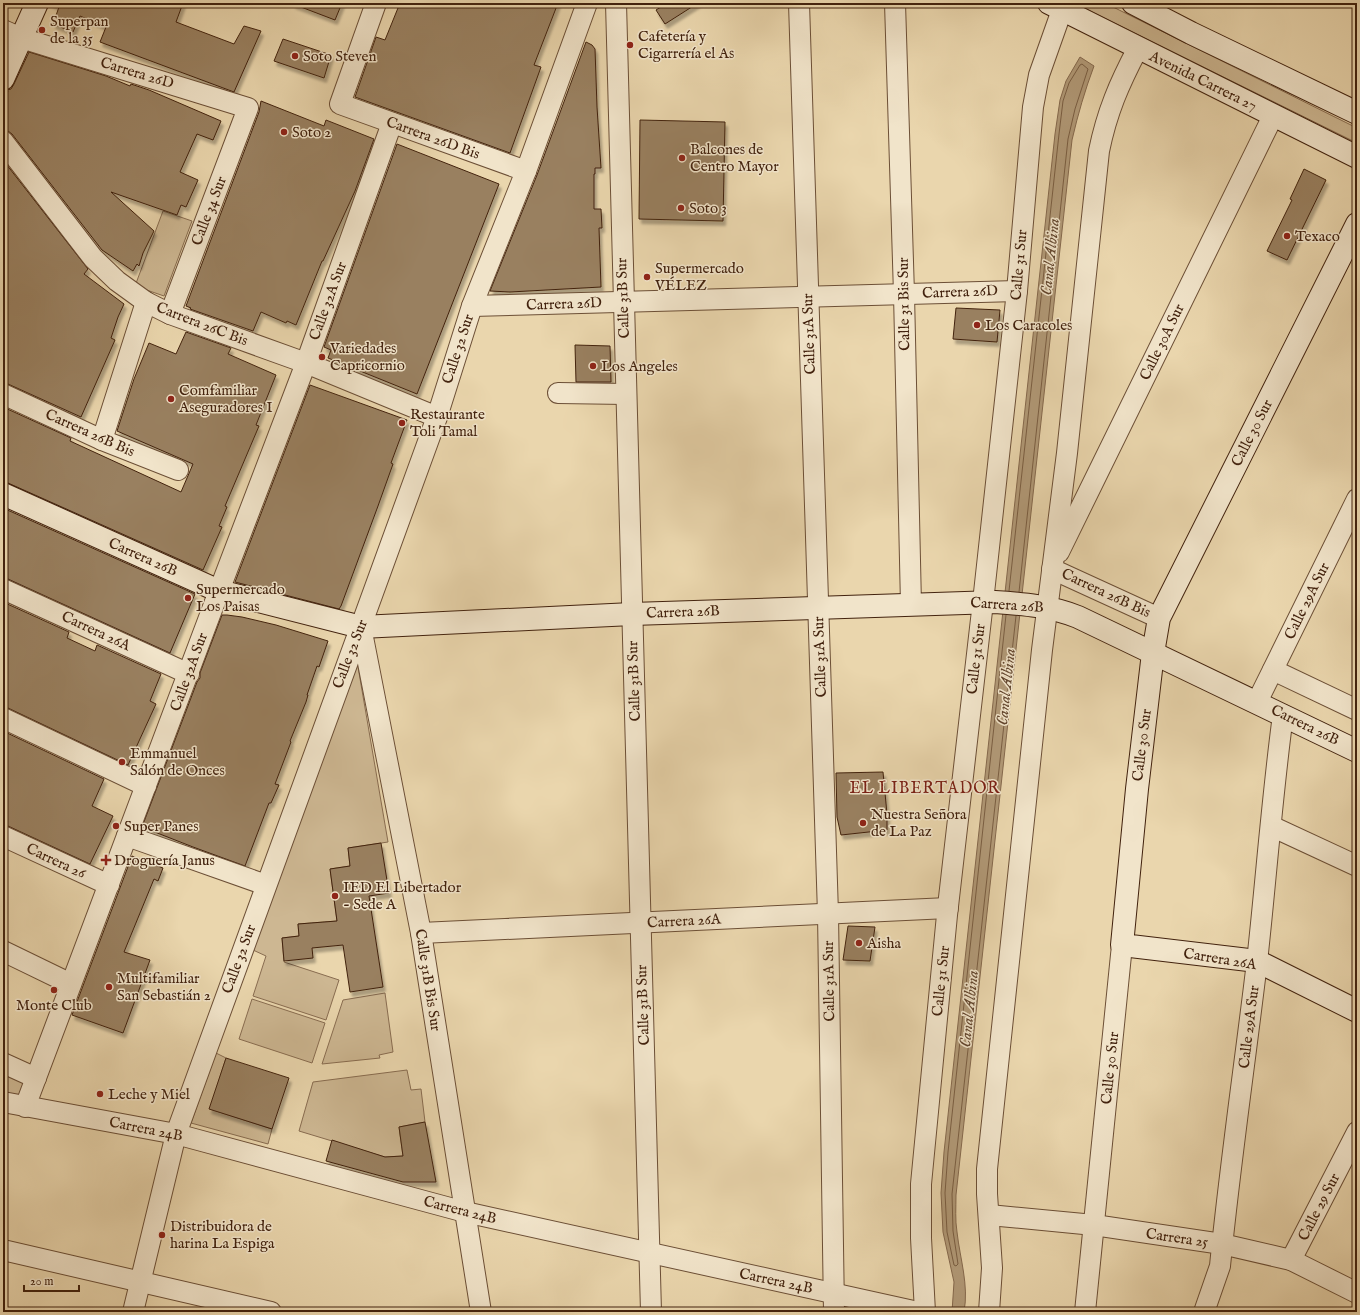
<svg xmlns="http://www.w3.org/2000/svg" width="1360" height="1315" font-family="'IM FELL English',serif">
	<defs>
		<filter id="shadow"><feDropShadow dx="2.5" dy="4.5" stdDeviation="1" flood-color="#0004"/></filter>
	</defs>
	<rect width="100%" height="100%" fill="#ead6ad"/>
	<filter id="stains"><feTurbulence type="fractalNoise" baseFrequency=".005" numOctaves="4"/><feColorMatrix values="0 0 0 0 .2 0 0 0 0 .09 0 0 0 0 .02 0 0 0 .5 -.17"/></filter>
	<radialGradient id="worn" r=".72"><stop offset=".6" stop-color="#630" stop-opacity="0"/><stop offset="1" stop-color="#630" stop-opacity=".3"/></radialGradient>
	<g fill="#cdb792" stroke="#886c50">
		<polygon points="1076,3 1105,3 1357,128 1357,143 1096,14"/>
		<polygon points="163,211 192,221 164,296 135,286"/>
		<polygon points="357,661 388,842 348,848 350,866 330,869 337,921 298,924 299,936 282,938 284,962 339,980 326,1020 253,996 266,956 253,950"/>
		<polygon points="385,993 393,1052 379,1055 380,1058 322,1064 343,1000"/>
		<polygon points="252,999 325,1023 312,1063 239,1039"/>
		<polygon points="216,1053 226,1058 210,1109 272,1129 268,1144 191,1123"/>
		<polygon points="3,1063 36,1078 25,1107 3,1102"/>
		<polygon points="407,1070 411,1090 421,1089 425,1122 399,1127 403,1156 385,1157 299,1131 313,1082"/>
	</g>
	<path fill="#b19977" stroke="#85694d" d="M1080,57L1094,66C1085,90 1078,114 1072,140L956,1195C956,1207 955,1220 957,1232C960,1259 969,1285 964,1312H952L954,1282L943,1232L941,1193L944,1152L1055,134L1060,100L1066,81Z"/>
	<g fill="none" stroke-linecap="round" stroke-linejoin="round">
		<g stroke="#7a5e42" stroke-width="1">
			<polyline points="1009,591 1059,134 1063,101 1069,83 1080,65 1082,64 1088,69 1075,109 1068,139 1019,592"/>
			<polyline points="1006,615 948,1152 945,1193 947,1232 954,1265 956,1266 958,1264 953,1231 952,1194 1016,616"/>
		</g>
	</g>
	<g fill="#998061" stroke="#42220e" filter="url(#shadow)">
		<polygon points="50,3 183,3 176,22 234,44 244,26 261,31 234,92 100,42 106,27 80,16 73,32 53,24 59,7"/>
		<polygon points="293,3 342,3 335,20 293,4"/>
		<polygon points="400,3 558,3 534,65 541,67 510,153 355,97 376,37 385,40"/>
		<polygon points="667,3 698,3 665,24 656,10"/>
		<polygon points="283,39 331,55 324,78 274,61"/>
		<polygon points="586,42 592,45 595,49 597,107 601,168 595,168 595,174 594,174 594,209 601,209 602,228 599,228 601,287 510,292 490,291 537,175"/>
		<polygon points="29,52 106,76 130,86 131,84 149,90 221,121 213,140 197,134 180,172 198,180 186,207 181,205 177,215 111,192 154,231 143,253 139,266 137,264 133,271 102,250 12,134 8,131 3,130 3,99 8,91 7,90 11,89 14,84"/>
		<polygon points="261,101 324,126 326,120 374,139 355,191 323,261 322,261 296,325 287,321 286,323 261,312 253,331 190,309 191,308 186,306 259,112"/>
		<polygon points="640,120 725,122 723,221 639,219"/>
		<polygon points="397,144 499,184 417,394 328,358 331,350 324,347"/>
		<polygon points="3,160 88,269 84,274 124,304 118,317 111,338 115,340 81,417 8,384 3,383"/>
		<polygon points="1304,169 1326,180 1287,260 1267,251 1292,200 1290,199"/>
		<polygon points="956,308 1000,310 997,342 953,339"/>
		<polygon points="186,332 231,348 228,354 276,375 256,425 259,426 225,506 227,507 219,526 222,527 203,570 8,483 3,482 3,407 71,438 70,441 181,492 193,464 117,431 134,379 149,343 176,354"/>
		<polygon points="575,345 610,346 611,382 576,382"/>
		<polygon points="310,385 407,420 391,463 393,464 378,506 341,606 339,609 235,582"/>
		<polygon points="3,508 195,594 170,653 8,579 3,578"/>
		<polygon points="3,602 69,632 67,638 95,651 97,645 161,674 150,701 156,704 128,765 8,708 3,707"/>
		<polygon points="222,615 227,615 242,617 276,625 328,641 319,667 317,666 307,695 308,695 306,702 290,741 291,742 275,784 279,785 271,803 269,803 245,866 193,847 142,827 197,682 200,678 200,673"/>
		<polygon points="3,731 104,779 92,806 113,816 90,864 8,826 3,825"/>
		<polygon points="883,772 887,814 887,830 841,835 837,817 836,773"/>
		<polygon points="381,843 389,893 369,896 383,987 350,992 343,945 312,948 313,958 284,961 282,938 299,936 298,924 337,921 330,869 350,866 348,848"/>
		<polygon points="132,856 163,868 158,881 154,879 124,952 150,960 123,1033 72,1015"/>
		<polygon points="848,926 875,927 870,961 843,960"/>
		<polygon points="226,1058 289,1078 272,1129 209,1109"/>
		<polygon points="425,1122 436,1182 403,1182 326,1161 332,1140 385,1157 403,1156 399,1127"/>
	</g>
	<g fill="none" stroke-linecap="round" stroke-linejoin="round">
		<defs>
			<g id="street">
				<polyline points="376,3 340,104 526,171"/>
				<polyline points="616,3 651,1312"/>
				<polyline points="799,3 828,914 834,1312"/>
				<polyline points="895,3 904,294 911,605"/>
				<polyline points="3,30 21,38 248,108 170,314"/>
				<polyline points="3,141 93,258 117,281 146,302 170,314 306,363 437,417"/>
				<polyline points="472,306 1017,291"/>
				<polyline points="558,393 626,394"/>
				<polyline points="3,394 102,440 178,470"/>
				<polyline points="102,440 146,302"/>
				<polyline points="1059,552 1273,116"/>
				<polyline points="1052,569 1159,618"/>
				<polyline points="3,589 189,674"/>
				<polyline points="361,627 421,933 481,1312"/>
				<polyline points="1273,670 1357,710"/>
				<polyline points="1257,702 1357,499"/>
				<polyline points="3,718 146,786"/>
				<polyline points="1271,826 1357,866"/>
				<polyline points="3,836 109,885"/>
				<polyline points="127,836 266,885"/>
				<polyline points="421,933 948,908"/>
				<polyline points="3,951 71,984"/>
				<polyline points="3,1063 36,1078"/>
				<polyline points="3,1102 176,1134 465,1212 918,1312"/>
				<polyline points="25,1107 219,591 306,363 392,123"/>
				<polyline points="989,1215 1094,1225 1222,1244 1291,1260 1357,1293"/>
				<polyline points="3,1250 271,1312"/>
				<polyline points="1291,1260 1357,1132"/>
				<polyline points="133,1312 176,1134 437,417 472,306 526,171 587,3"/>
				<polyline points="925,1312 921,1238 921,1184 947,915 983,602 1017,291 1033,107 1039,75 1062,10"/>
				<path d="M989,1312L992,1268L987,1194V1169L1042,650L1067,453L1099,151C1107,112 1119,84 1138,48"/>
				<polyline points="1085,1312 1122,945"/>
				<path d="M1204,1312L1220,1266C1230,1164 1245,1063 1257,962C1266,880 1272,797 1283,715"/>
			</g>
			<g id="secondary">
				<polyline points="1049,3 1357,157"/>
				<polyline points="1133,3 1191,33 1357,113"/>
				<polyline points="3,79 37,3"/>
				<polyline points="1357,224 1159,618 1153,653 1137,789 1122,945 1257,961 1357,1011"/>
				<path d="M3,494L219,591L361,627L632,614L995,602C1024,604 1051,606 1078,617L1357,751"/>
			</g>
		</defs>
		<use href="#street" stroke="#6c4f36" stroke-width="22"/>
		<use href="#secondary" stroke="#42220e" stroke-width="24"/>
		<use href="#street" stroke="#f1e4ca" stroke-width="20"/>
		<use href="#secondary" stroke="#f1e4ca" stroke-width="22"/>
	</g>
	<g fill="#8f2418" stroke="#f1e4ca" stroke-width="1.5">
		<circle cx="42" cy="30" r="4"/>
		<circle cx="630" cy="45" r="4"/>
		<circle cx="295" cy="56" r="4"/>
		<circle cx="284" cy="132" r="4"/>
		<circle cx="682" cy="158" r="4"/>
		<circle cx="681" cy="208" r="4"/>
		<circle cx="1287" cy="236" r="4"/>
		<circle cx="647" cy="277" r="4"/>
		<circle cx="977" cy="325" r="4"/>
		<circle cx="322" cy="357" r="4"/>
		<circle cx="593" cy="366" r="4"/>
		<circle cx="171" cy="399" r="4"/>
		<circle cx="402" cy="423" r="4"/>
		<circle cx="188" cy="598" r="4"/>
		<circle cx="122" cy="762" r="4"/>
		<circle cx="863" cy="823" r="4"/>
		<circle cx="116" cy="826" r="4"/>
		<path d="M104 854h4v4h4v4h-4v4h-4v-4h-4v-4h4z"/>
		<circle cx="335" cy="896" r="4"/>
		<circle cx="859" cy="943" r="4"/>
		<circle cx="109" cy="987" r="4"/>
		<circle cx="54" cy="990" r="4"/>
		<circle cx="100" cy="1094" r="4"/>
		<circle cx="162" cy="1235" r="4"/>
	</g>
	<g text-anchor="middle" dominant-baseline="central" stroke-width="3" stroke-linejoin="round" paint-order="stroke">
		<g font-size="15" fill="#42220e" stroke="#f1e4ca" text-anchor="start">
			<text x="50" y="21">Superpan<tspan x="50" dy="17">de la 35</tspan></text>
			<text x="638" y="36">Cafetería y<tspan x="638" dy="17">Cigarrería el As</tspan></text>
			<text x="303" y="56">Soto Steven</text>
			<text x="292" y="132">Soto 2</text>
			<text x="690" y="149">Balcones de<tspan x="690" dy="17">Centro Mayor</tspan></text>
			<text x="689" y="208">Soto 3</text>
			<text x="1295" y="236">Texaco</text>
			<text x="655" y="268">Supermercado<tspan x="655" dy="17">VÉLEZ</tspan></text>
			<text x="985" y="325">Los Caracoles</text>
			<text x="330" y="348">Variedades<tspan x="330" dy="17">Capricornio</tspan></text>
			<text x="601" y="366">Los Angeles</text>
			<text x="179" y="390">Comfamiliar<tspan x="179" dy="17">Aseguradores I</tspan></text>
			<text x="410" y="414">Restaurante<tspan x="410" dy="17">Toli Tamal</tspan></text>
			<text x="196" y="589">Supermercado<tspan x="196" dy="17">Los Paisas</tspan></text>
			<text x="130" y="753">Emmanuel<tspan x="130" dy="17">Salón de Onces</tspan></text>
			<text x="871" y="814">Nuestra Señora<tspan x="871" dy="17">de La Paz</tspan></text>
			<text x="124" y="826">Super Panes</text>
			<text x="114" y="860">Droguería Janus</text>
			<text x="343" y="887">IED El Libertador<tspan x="343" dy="17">- Sede A</tspan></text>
			<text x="867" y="943">Aisha</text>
			<text x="117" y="978">Multifamiliar<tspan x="117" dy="17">San Sebastián 2</tspan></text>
			<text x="54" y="1005" text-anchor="middle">Monte Club</text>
			<text x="108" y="1094">Leche y Miel</text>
			<text x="170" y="1226">Distribuidora de<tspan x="170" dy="17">harina La Espiga</tspan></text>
		</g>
		<g font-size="15" fill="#42220e" stroke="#f1e4ca">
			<text transform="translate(137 73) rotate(17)">Carrera 26D</text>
			<text transform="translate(1203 81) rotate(26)">Avenida Carrera 27</text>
			<text transform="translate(433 138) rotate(20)">Carrera 26D Bis</text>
			<text transform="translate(209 211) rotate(-69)">Calle 34 Sur</text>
			<text transform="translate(1019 265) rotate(-85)">Calle 31 Sur</text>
			<text transform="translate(960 292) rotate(-2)">Carrera 26D</text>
			<text transform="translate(623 298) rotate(-92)">Calle 31B Sur</text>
			<text transform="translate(328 301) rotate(-70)">Calle 32A Sur</text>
			<text transform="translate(564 304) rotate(-2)">Carrera 26D</text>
			<text transform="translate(904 304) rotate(-91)">Calle 31 Bis Sur</text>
			<text transform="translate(202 324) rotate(21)">Carrera 26C Bis</text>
			<text transform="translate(809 334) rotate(-92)">Calle 31A Sur</text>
			<text transform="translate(1162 342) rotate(-64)">Calle 30A Sur</text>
			<text transform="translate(458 349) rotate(-72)">Calle 32 Sur</text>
			<text transform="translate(90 433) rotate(24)">Carrera 26B Bis</text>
			<text transform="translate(1252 433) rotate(-63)">Calle 30 Sur</text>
			<text transform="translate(143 557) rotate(24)">Carrera 26B</text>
			<text transform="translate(1106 593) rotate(25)">Carrera 26B Bis</text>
			<text transform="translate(1307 601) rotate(-64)">Calle 29A Sur</text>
			<text transform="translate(1007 605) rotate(4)">Carrera 26B</text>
			<text transform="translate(683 612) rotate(-2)">Carrera 26B</text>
			<text transform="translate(96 631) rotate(25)">Carrera 26A</text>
			<text transform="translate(350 654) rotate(-69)">Calle 32 Sur</text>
			<text transform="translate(820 657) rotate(-92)">Calle 31A Sur</text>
			<text transform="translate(976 659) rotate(-83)">Calle 31 Sur</text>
			<text transform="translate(189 672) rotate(-70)">Calle 32A Sur</text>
			<text transform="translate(634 681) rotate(-92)">Calle 31B Sur</text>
			<text transform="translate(1305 725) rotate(26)">Carrera 26B</text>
			<text transform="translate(1142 745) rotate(-83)">Calle 30 Sur</text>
			<text transform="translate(56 861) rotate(25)">Carrera 26</text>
			<text transform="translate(684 921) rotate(-3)">Carrera 26A</text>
			<text transform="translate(239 959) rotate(-70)">Calle 32 Sur</text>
			<text transform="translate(1220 959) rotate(9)">Carrera 26A</text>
			<text transform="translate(428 980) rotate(81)">Calle 31B Bis Sur</text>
			<text transform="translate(829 981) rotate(-91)">Calle 31A Sur</text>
			<text transform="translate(941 981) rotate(-84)">Calle 31 Sur</text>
			<text transform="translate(643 1005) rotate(-92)">Calle 31B Sur</text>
			<text transform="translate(1249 1027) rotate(-83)">Calle 29A Sur</text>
			<text transform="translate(1110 1068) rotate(-84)">Calle 30 Sur</text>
			<text transform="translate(146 1129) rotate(11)">Carrera 24B</text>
			<text transform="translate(1319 1207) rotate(-63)">Calle 29 Sur</text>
			<text transform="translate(460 1210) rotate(14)">Carrera 24B</text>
			<text transform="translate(1177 1238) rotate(8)">Carrera 25</text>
			<text transform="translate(776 1281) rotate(12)">Carrera 24B</text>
		</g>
		<g font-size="16" font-style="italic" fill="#63462e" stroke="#f1e4ca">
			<text transform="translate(1051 257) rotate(-84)">Canal Albina</text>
			<text transform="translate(1007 687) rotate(-84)">Canal Albina</text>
			<text transform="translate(970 1009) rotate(-84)">Canal Albina</text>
		</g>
		<g font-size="16" letter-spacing="1" fill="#7a1f14" stroke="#f1e4ca">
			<text x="925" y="789">EL LIBERTADOR</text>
		</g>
	</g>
	<rect width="1360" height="1315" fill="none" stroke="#ead6ad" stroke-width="16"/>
	<rect x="4" y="4" width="1352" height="1307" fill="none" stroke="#42220e" stroke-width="2"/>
	<rect x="8" y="8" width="1344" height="1299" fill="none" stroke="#42220e"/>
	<path d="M24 1285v6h55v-6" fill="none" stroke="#42220e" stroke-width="2"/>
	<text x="30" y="1285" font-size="12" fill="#42220e" stroke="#f1e4ca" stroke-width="3" paint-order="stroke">20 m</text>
	<rect width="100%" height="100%" filter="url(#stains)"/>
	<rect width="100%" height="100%" fill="url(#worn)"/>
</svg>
